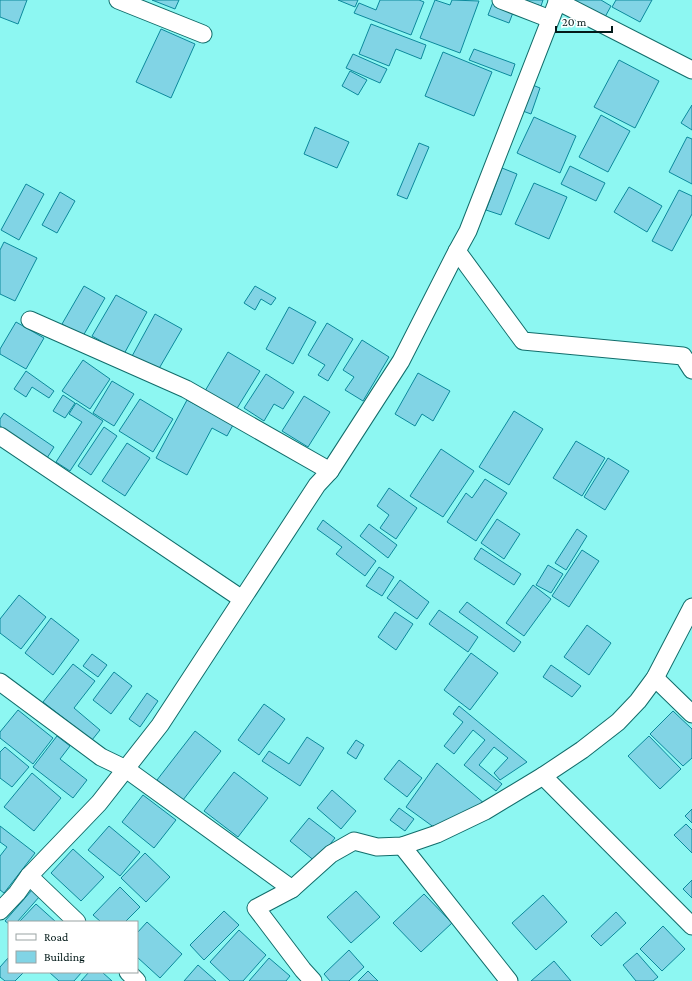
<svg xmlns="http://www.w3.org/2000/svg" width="692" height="981" font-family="'Crimson Pro',serif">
	<rect width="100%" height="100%" fill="#8df7f2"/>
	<g fill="#81d4e5" stroke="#0c899c">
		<polygon points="0,0 27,0 18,24 0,17"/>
		<polygon points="152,0 179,0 175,9"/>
		<polygon points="338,0 358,0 355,7"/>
		<polygon points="380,0 419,0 424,2 411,35 354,13 359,3 376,10"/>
		<polygon points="435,0 450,5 452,0 479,1 460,53 420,38"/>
		<polygon points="512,0 543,0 541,6 538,5 536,10"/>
		<polygon points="574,0 601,0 611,6 605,17"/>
		<polygon points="616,0 652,0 640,22 612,7"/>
		<polygon points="493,2 514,10 509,23 488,15"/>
		<polygon points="371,24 426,45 421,59 396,49 389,66 359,54"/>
		<polygon points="161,29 195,44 171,98 136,82"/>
		<polygon points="474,49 515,64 511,76 469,60"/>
		<polygon points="443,52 492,72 474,116 425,96"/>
		<polygon points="353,54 387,69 380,83 346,68"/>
		<polygon points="619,60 659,81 635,128 594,107"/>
		<polygon points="350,71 367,80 358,95 342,86"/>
		<polygon points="530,84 540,88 531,114 520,110"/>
		<polygon points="692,105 692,130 681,123"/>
		<polygon points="601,115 630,131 608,172 579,157"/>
		<polygon points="534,117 576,136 560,173 517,153"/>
		<polygon points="315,127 349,142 337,168 304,154"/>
		<polygon points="687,137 692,139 692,184 669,172"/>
		<polygon points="419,143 429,147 407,199 397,195"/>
		<polygon points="570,166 605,183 596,201 561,184"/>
		<polygon points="502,168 517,174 501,215 486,210"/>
		<polygon points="534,183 567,197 549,239 515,224"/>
		<polygon points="26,184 44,194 19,240 1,230"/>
		<polygon points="629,187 662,206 647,232 614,212"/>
		<polygon points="679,190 692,196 692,214 672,251 652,241"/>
		<polygon points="60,192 75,201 57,233 42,225"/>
		<polygon points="4,242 37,258 15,301 0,294 0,250"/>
		<polygon points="84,286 105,298 83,336 62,324"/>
		<polygon points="255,286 276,298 271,305 261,299 255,310 244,303"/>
		<polygon points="116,295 147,312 124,354 92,336"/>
		<polygon points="289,307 316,322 293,364 266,349"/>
		<polygon points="155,314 182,329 157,372 131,358"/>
		<polygon points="16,322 44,338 26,369 0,354 0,349"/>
		<polygon points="327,323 353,339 328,381 318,375 325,365 308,355"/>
		<polygon points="362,340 389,357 363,401 345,390 354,377 343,370"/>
		<polygon points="228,352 260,371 236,410 205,391"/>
		<polygon points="83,360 110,379 90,409 62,391"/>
		<polygon points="26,371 54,391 49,398 32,387 26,397 14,389"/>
		<polygon points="418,373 450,391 433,421 422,414 415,426 395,414"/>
		<polygon points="266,374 294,392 283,409 274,404 264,421 244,408"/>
		<polygon points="112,381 134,394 114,426 93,413"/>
		<polygon points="63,395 75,403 65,418 53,411"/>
		<polygon points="304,396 330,412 308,447 282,431"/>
		<polygon points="140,399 173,419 153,452 119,431"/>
		<polygon points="187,400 233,425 227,436 212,428 187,475 156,458"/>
		<polygon points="76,403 103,421 70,471 56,462 82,422 69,414"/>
		<polygon points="514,411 543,429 509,485 479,467"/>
		<polygon points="4,413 54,447 47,458 0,426 0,419"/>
		<polygon points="104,427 117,436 91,475 78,466"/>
		<polygon points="576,441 605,458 582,496 553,478"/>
		<polygon points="127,443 150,458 125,496 102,481"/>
		<polygon points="441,449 474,471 443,517 410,496"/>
		<polygon points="608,458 629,471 605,510 584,497"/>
		<polygon points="485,479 507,493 476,541 447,522 466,493 472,498"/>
		<polygon points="389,488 417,508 396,539 380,528 389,515 377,506"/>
		<polygon points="497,519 520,534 504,559 481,543"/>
		<polygon points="323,520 376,561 365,576 336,554 342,547 317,529"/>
		<polygon points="369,524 397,545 388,558 360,536"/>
		<polygon points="577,529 587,536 566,570 555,563"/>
		<polygon points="481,548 521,574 514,585 474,559"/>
		<polygon points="582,550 599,561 569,607 552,596"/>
		<polygon points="548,565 563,574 551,593 536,585"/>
		<polygon points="379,567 394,577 382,596 366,586"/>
		<polygon points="400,580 429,602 417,619 387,598"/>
		<polygon points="533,585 551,599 524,636 506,623"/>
		<polygon points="19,595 46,617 21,649 0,633 0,619"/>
		<polygon points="467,602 521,642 514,652 459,612"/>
		<polygon points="439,610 478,637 468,652 429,624"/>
		<polygon points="395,612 413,624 396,650 378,637"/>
		<polygon points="51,618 79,640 53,675 25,653"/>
		<polygon points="587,625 611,643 589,675 564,657"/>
		<polygon points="471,653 498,673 470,710 444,690"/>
		<polygon points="92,654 107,665 98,677 83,666"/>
		<polygon points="73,664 95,681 74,708 100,730 92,740 43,702"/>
		<polygon points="551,665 581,686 572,697 543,677"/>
		<polygon points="114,672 132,686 111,714 93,700"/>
		<polygon points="147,693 158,701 140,727 129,719"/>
		<polygon points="264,704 285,719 259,755 238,740"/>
		<polygon points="459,706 527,762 500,780 494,773 508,758 494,747 479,765 502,784 496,791 464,765 485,740 473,730 454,754 444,746 463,722 453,714"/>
		<polygon points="18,710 53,738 33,764 0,738 0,732"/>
		<polygon points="673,711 692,729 692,758 683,766 650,734"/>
		<polygon points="195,731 221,751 183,800 157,780"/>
		<polygon points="57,736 70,746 60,759 87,780 73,798 33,767"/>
		<polygon points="649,736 681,769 660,789 628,756"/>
		<polygon points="307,737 324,748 300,786 262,761 269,751 289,764"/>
		<polygon points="356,740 364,745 356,759 347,753"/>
		<polygon points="5,747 29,767 12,787 0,778 0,752"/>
		<polygon points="399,760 422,778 407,797 384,779"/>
		<polygon points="437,763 485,804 435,828 406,807"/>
		<polygon points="234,772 268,798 238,837 204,811"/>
		<polygon points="32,773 61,798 34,831 4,807"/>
		<polygon points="332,790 356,811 341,829 317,808"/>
		<polygon points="143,795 176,820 154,848 122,822"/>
		<polygon points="399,808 414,819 405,831 390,820"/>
		<polygon points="692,809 692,823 685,816"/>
		<polygon points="309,818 335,838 316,862 290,841"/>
		<polygon points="686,824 692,830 692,853 674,835"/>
		<polygon points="0,826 35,853 4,893 0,890 0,856 7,847 0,842"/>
		<polygon points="109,826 140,852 120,876 88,850"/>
		<polygon points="73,849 104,877 81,901 51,873"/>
		<polygon points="145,853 170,877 146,902 121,878"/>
		<polygon points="692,880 692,898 683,889"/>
		<polygon points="120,887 140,907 125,922 101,922 93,915"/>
		<polygon points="32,890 40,896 17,922 9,922 9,924 5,921"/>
		<polygon points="356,891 380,917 351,943 327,917"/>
		<polygon points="424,894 452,923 421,952 393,923"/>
		<polygon points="543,895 567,922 536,950 512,923"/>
		<polygon points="36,904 56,922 19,922"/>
		<polygon points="224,911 239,925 204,960 190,945"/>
		<polygon points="616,912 626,923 601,946 591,936"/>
		<polygon points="147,922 182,954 160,978 137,957 137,933"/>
		<polygon points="663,926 685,949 662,971 640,949"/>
		<polygon points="239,930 266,955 243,981 230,981 210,962"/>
		<polygon points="349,950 364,967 349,981 330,981 324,974"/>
		<polygon points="637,953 658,977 653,981 636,981 623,965"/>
		<polygon points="8,958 9,972 24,972 15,981 5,981 0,977 0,967"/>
		<polygon points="269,958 290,976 286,981 249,981"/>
		<polygon points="554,961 571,981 531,981"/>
		<polygon points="198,965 216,981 184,981"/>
		<polygon points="368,971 378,981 358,981"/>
		<polygon points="49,972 82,972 74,981 59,981"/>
		<polygon points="89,972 102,972 112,981 81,981"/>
	</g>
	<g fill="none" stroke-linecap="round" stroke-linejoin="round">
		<defs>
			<g id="street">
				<polyline points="118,0 203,34"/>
				<polyline points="501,0 550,19"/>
				<polyline points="557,1 692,70"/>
				<polyline points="457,251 523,341 683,356 692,370"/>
				<polyline points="30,320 186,389 330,471"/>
				<polyline points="0,436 242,599"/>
				<polyline points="655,678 692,714"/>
				<polyline points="0,682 101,757 126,769 292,889"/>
				<polyline points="543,776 692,926"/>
				<polyline points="402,846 509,981"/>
				<polyline points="29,876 77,922"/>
				<polyline points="0,911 17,893 29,876 99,803 160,725 317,485 330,471 401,361 457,251 468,231 558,0"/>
				<polyline points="128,972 137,981"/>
				<polyline points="313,981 303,970 256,908 292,889 331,854 354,841 377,847 402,846 437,834 485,811 543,776 582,750 618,722 638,701 655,678 692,607"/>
			</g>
		</defs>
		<use href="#street" stroke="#116d6b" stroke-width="19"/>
		<use href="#street" stroke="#fff" stroke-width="17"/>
	</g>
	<rect x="8" y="921" width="130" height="52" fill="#ffffff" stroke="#9aa3a3"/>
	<rect x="16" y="934" width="20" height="6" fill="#ffffff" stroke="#9aa3a3"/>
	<text x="44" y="941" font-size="12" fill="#031a19">Road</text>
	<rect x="16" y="951" width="20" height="12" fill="#81d4e5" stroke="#9aa3a3"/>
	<text x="44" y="961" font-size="12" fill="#031a19">Building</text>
	<path d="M556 26v6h56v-6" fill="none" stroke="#031a19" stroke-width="2"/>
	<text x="562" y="26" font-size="12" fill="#031a19" stroke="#ffffff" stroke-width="3" paint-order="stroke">20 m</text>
</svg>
